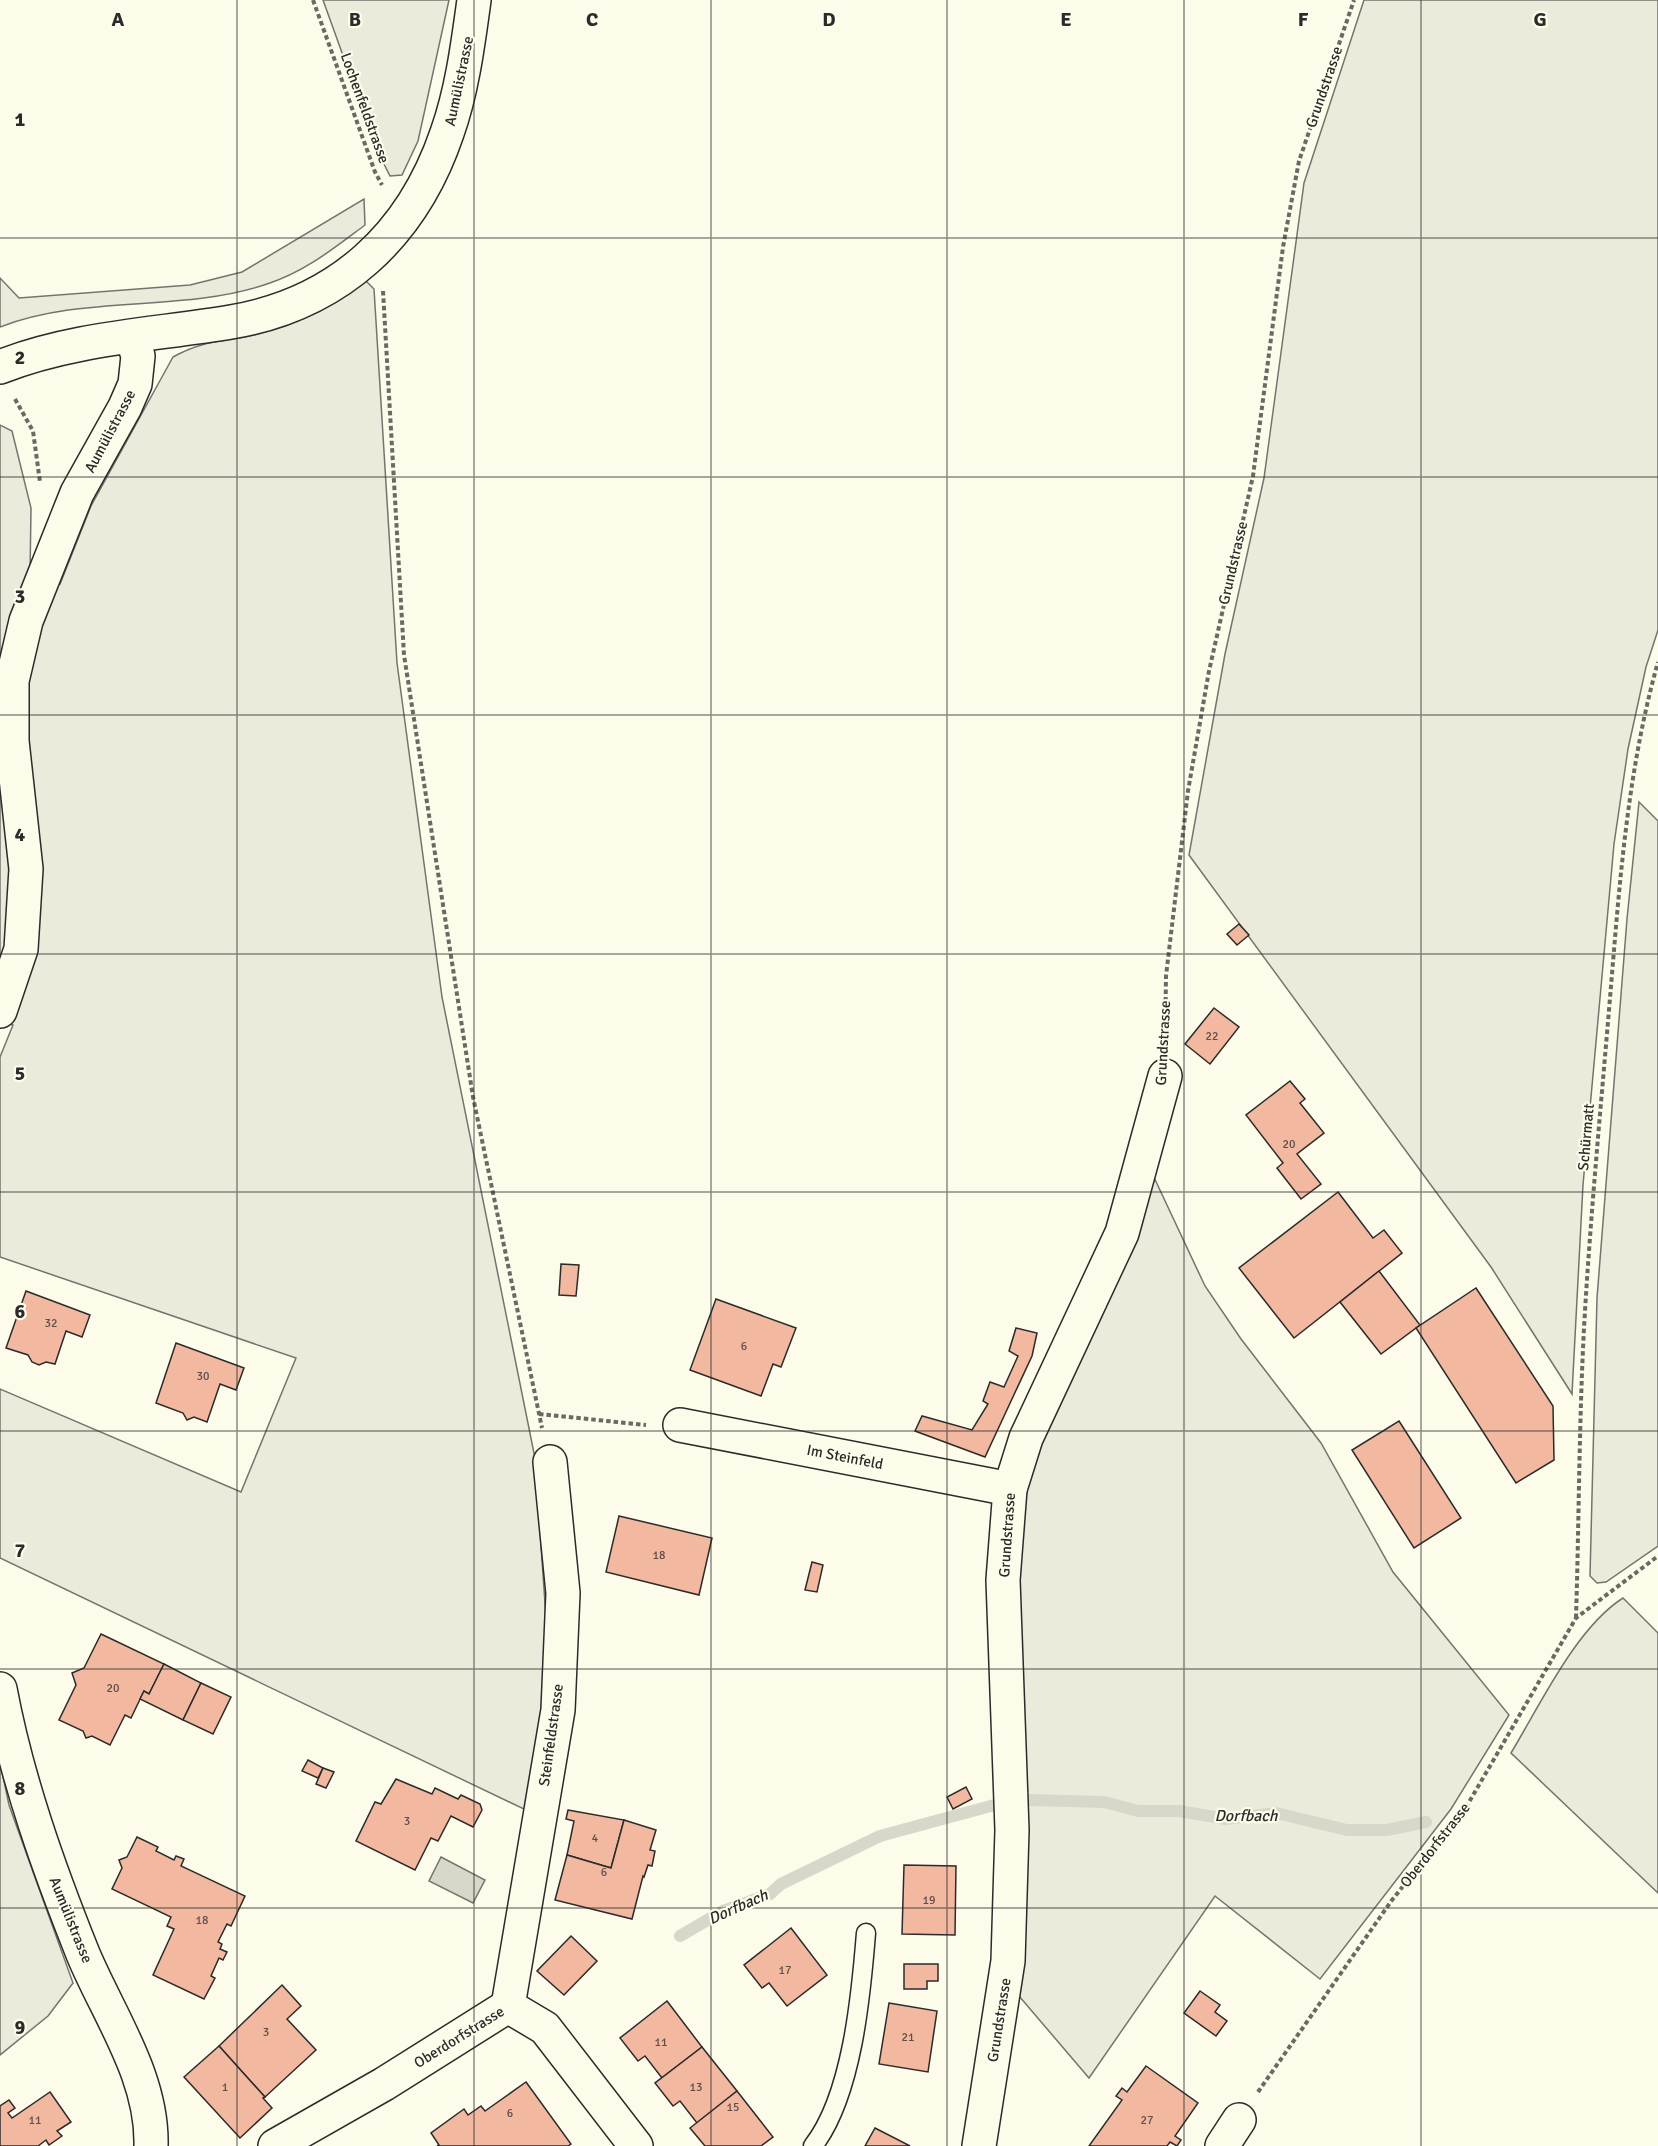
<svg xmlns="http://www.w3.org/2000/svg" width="1658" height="2146" font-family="Signika,sans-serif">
	<rect width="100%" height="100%" fill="#fdfbea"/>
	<g fill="#ecebdb" stroke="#74746e" stroke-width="1.5">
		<polygon points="323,0 449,0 418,141 402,175 390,176 377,150"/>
		<polygon points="1364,0 1658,0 1658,630 1646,667 1628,749 1614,844 1583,1185 1572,1394 1491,1267 1189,855 1225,654 1264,478 1304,183"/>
		<path d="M364,199L365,225C334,248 305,272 267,284C181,313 85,294 0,327V278L19,298L190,285L242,272Z"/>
		<path d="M366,281L374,289L397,663L442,997L535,1458L546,1618L541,1715L528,1811L0,1558V1389L241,1492L296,1358L0,1257V1057L13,1025L0,1021V425L12,431L31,508L30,576L60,584L91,506L173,357C205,339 225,342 258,334C299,325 333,306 366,281Z"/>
		<polygon points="1639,802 1658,821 1658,1546 1606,1582 1597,1583 1590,1576 1597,1298 1627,919"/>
		<polygon points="1151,1171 1205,1286 1241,1339 1321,1443 1393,1572 1509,1715 1451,1809 1320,1979 1215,1896 1089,2078 1019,1996 1016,1546 1030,1470"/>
		<path d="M1623,1598L1658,1633V1893L1511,1753C1540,1705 1576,1628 1623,1598Z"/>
		<polygon points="0,1762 9,1805 73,1983 48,2016 0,2055"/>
	</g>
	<polygon fill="#d8d7c9" stroke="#74746e" stroke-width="1.5" points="441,1857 485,1880 473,1903 429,1881"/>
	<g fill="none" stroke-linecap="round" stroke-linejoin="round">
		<g stroke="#d8d7c9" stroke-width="12">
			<polyline points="1029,1800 1104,1802 1138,1811 1179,1811 1226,1819 1276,1813 1347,1830 1387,1830 1426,1822"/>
			<polyline points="680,1936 723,1911 770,1894 781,1884 880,1836 998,1804"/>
		</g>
	</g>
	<g fill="#f2b8a0" stroke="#2b2b2b" stroke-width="1.5">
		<polygon points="1239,924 1249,935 1237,945 1227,934"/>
		<polygon points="1214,1008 1239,1027 1210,1064 1185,1044"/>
		<polygon points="1290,1081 1305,1099 1300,1103 1324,1133 1297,1154 1321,1184 1301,1199 1277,1168 1283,1163 1246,1115"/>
		<polygon points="1338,1192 1373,1238 1384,1230 1402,1253 1294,1338 1239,1268"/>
		<polygon points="561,1264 579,1265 576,1296 559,1295"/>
		<polygon points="1379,1271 1420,1325 1381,1354 1340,1302"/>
		<polygon points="1476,1288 1553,1406 1554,1460 1516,1483 1416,1328"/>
		<polygon points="26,1291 90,1315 82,1337 66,1331 55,1364 46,1362 39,1365 32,1362 28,1355 6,1348"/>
		<polygon points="716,1299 796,1328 781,1367 773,1364 761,1396 690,1370"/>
		<polygon points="1016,1328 1037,1333 1032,1356 985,1457 915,1431 922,1416 972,1430 988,1404 983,1401 990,1382 1004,1387 1018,1356 1009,1351"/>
		<polygon points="176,1343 244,1368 236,1390 220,1384 207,1422 194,1417 187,1420 183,1413 156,1403"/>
		<polygon points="1399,1421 1461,1518 1414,1548 1352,1450"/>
		<polygon points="619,1516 712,1538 699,1595 606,1572"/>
		<polygon points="812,1562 823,1565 817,1592 805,1590"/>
		<polygon points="101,1634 164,1664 149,1694 144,1691 131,1718 125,1715 110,1745 92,1736 86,1738 83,1731 59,1720 76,1685 72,1673 84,1668"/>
		<polygon points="164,1664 201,1683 183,1720 140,1699 144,1691 149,1694"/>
		<polygon points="201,1683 231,1697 213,1734 183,1720"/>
		<polygon points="308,1760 323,1768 318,1778 302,1771"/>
		<polygon points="323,1768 334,1772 326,1788 316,1784"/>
		<polygon points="396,1779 432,1794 435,1788 458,1799 461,1795 480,1804 482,1810 473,1827 451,1816 438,1841 431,1838 415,1870 356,1841 375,1802 381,1804"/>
		<polygon points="966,1787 972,1799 953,1809 947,1797"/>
		<polygon points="568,1810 624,1820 611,1868 567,1855 574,1821 566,1819"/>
		<polygon points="624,1820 656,1830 650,1850 655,1851 652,1866 648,1865 644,1877 643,1876 632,1919 555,1900 567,1855 611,1868"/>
		<polygon points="137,1837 158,1847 156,1851 174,1860 176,1856 184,1859 181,1866 245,1896 231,1926 227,1924 218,1942 222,1944 220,1949 227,1952 223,1960 219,1958 211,1976 215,1978 204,1999 153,1975 174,1929 167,1926 171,1917 112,1889 122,1868 119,1860 127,1857"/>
		<polygon points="904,1865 956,1866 955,1935 902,1934"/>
		<polygon points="791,1928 827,1975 787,2006 769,1983 762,1988 744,1965"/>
		<polygon points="571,1936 597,1961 564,1995 537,1971"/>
		<polygon points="904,1964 938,1964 938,1981 927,1981 927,1989 904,1989"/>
		<polygon points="282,1985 301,2006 287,2019 316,2050 265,2097 219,2046"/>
		<polygon points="1200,1991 1220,2005 1215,2012 1227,2021 1216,2036 1184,2013"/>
		<polygon points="667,2001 702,2047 662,2078 645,2056 638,2061 620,2038"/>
		<polygon points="889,2003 937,2011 928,2072 879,2064"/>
		<polygon points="219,2046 265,2097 263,2098 272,2108 240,2138 184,2077"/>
		<polygon points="702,2047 737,2091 697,2123 680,2101 673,2106 655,2083"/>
		<polygon points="1146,2066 1198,2103 1175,2136 1181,2140 1177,2146 1170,2142 1167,2146 1089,2146 1122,2100 1116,2096 1122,2088 1127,2092"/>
		<polygon points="526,2082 571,2144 568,2146 437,2146 439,2145 431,2133 464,2109 468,2115 481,2106 485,2111"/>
		<polygon points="737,2091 773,2137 761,2146 705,2146 690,2128"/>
		<polygon points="50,2092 71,2122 57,2131 62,2136 49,2145 46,2140 38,2146 0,2146 0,2106 9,2100 15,2108 8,2113 12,2118"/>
		<polygon points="875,2128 910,2146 865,2146"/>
	</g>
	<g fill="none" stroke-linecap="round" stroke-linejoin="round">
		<defs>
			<path id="service" d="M813,2146C852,2096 861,1996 866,1933"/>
			<g id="minor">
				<polyline points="0,1011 21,949 26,869 12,741 12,681 26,621 77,493 125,407 135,384 138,356 132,337"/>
				<polyline points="680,1425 1010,1489"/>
				<path d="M0,1689C17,1780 49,1869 83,1954C109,2016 153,2077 151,2146"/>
				<polyline points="508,2006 558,1710 563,1593 550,1462"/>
				<polyline points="275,2146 384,2084 508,2006 545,2028 636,2146"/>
				<polyline points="979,2146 1008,1961 1012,1830 1003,1580 1010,1489 1026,1438 1122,1233 1165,1076"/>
				<polyline points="1222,2146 1239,2120"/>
			</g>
			<path id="secondary" d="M0,367C73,338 153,335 231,322C338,304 412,236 447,133C462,91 468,44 474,0"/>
		</defs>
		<use href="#service" stroke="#2b2b2b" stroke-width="21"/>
		<use href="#minor" stroke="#2b2b2b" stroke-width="36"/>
		<use href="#secondary" stroke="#2b2b2b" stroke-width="36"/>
		<g stroke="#6a6964" stroke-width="4" stroke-dasharray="4.5 3" stroke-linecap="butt">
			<polyline points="313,0 375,172 382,185"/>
			<polyline points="383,291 404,655 473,1097 542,1428"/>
			<polyline points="15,399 33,431 40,482"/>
			<polyline points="1165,1039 1166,976 1188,791 1209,671 1253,476 1283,247 1299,161 1354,0"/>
			<polyline points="539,1414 646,1425"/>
			<path d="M1576,1618C1579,1521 1579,1424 1584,1328C1590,1222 1600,1116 1609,1010C1619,893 1626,775 1658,662"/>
			<polyline points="1258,2092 1392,1900 1465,1809 1576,1618 1658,1556"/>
		</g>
		<use href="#service" stroke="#fdfbea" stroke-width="18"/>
		<use href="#minor" stroke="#fdfbea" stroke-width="33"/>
		<use href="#secondary" stroke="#fdfbea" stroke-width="33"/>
	</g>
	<path fill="none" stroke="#2b2b2b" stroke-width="1.5" stroke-opacity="0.55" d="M237,0V2146M474,0V2146M711,0V2146M947,0V2146M1184,0V2146M1421,0V2146M0,238H1658M0,477H1658M0,715H1658M0,954H1658M0,1192H1658M0,1431H1658M0,1669H1658M0,1908H1658"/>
	<g text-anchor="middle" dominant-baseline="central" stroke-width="4.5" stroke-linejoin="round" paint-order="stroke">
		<g font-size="12" fill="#5d4e48">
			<text x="1212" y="1036">22</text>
			<text x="1289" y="1144">20</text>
			<text x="51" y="1323">32</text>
			<text x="744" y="1346">6</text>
			<text x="203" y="1376">30</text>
			<text x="659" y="1555">18</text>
			<text x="113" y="1688">20</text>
			<text x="407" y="1821">3</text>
			<text x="595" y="1838">4</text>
			<text x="604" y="1872">6</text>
			<text x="929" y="1900">19</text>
			<text x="202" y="1920">18</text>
			<text x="785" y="1970">17</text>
			<text x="266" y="2032">3</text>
			<text x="908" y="2037">21</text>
			<text x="661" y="2042">11</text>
			<text x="225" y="2087">1</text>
			<text x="696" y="2087">13</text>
			<text x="733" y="2107">15</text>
			<text x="510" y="2113">6</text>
			<text x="35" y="2120">11</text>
			<text x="1147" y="2120">27</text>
		</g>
		<g font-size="15" fill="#2b2b2b" stroke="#fdfbea">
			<text transform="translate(459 81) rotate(-78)">Aumülistrasse</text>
			<text transform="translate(1324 87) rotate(-71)">Grundstrasse</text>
			<text transform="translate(365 108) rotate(70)">Lochenfeldstrasse</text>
			<text transform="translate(110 431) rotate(-62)">Aumülistrasse</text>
			<text transform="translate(1233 563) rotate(-77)">Grundstrasse</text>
			<text transform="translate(1163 1043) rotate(-87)">Grundstrasse</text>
			<text transform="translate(1586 1137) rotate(-85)">Schürmatt</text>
			<text transform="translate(845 1457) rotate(11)">Im Steinfeld</text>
			<text transform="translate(1007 1535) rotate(-86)">Grundstrasse</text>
			<text transform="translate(551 1735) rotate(-82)">Steinfeldstrasse</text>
			<text transform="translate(1435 1845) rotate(-52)">Oberdorfstrasse</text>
			<text transform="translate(71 1920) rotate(68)">Aumülistrasse</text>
			<text transform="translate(999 2020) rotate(-81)">Grundstrasse</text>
			<text transform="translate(459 2037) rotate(-32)">Oberdorfstrasse</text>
		</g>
		<g font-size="16" font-style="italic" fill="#2b2b2b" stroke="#fdfbea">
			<text x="1246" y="1816">Dorfbach</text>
			<text transform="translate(738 1907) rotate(-24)">Dorfbach</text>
		</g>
	</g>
	<g font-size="20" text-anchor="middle" font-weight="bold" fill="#2b2b2b" stroke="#fdfbea" stroke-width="4.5" stroke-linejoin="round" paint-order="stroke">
		<text x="118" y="26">A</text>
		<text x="355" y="26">B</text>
		<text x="592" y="26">C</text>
		<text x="829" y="26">D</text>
		<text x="1066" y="26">E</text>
		<text x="1303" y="26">F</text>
		<text x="1540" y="26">G</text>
		<text x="20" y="126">1</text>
		<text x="20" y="364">2</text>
		<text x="20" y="603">3</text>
		<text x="20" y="841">4</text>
		<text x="20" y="1080">5</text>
		<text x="20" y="1318">6</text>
		<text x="20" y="1557">7</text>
		<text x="20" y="1795">8</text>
		<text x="20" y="2034">9</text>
	</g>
</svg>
